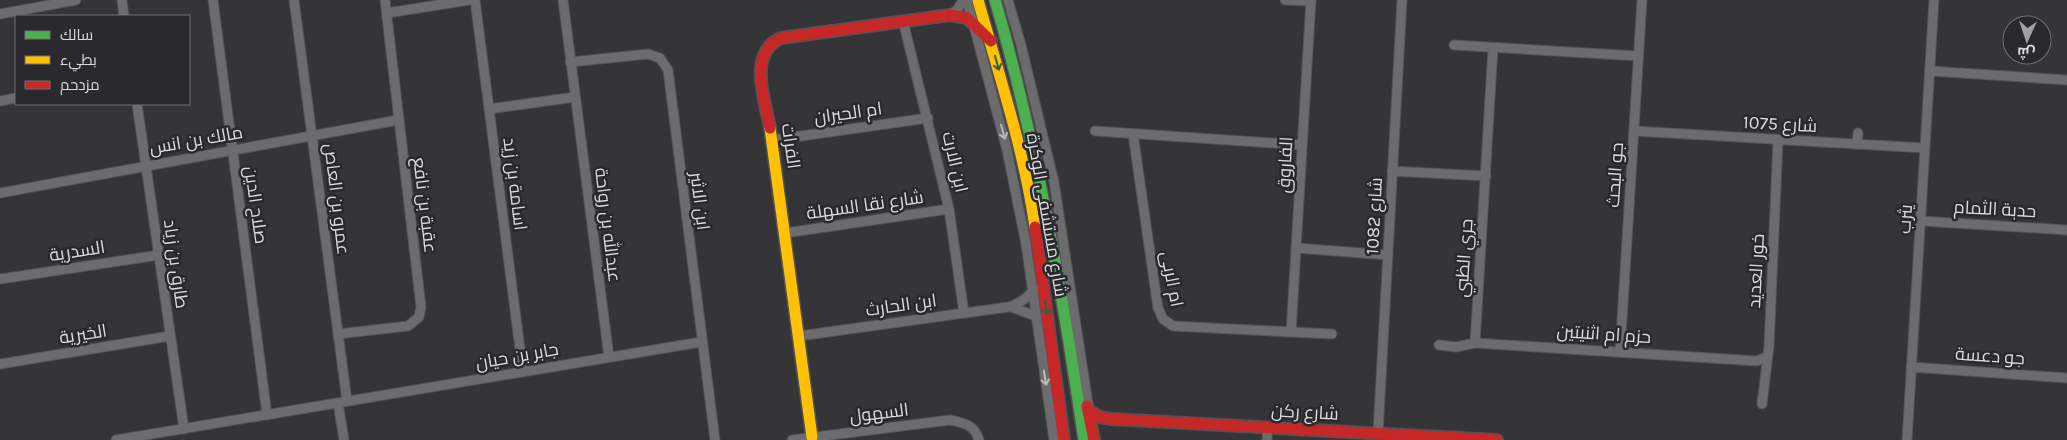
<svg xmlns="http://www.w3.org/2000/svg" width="2067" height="440" font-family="Karla,Cairo,sans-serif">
	<rect width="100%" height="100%" fill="#353437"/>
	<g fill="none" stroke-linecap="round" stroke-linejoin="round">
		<defs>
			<g id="street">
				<polyline points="122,0 124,16"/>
				<polyline points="213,0 267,415"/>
				<polyline points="294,0 347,401"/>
				<polyline points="475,0 523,372"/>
				<polyline points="563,0 609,357"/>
				<polyline points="967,0 1007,150 1026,244 1054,440"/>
				<polyline points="1008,0 1021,45 1054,182 1089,410"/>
				<polyline points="1285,0 1311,1"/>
				<polyline points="387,13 469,0"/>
				<polyline points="0,14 76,0"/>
				<polyline points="950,15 957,10 963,0"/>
				<polyline points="903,21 949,209 964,313"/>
				<polyline points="1454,45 1638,56"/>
				<polyline points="570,62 648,54 660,58 668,70 715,440"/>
				<polyline points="1930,71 2067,80"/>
				<polyline points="0,101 16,98"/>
				<polyline points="137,104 184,429"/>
				<polyline points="489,109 575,97"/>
				<polyline points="1095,131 1302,145"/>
				<polyline points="1634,131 1925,148"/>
				<polyline points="1133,134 1158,308 1163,319 1173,326 1332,334"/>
				<polyline points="773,140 928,118"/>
				<polyline points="1857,144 1858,133"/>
				<polyline points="1392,171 1486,176"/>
				<polyline points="0,193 398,120"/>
				<polyline points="1921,221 2067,230"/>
				<polyline points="785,233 949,209"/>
				<polyline points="1296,248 1388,255"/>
				<polyline points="0,279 159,255"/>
				<polyline points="1011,307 1036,316"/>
				<polyline points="1291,332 1311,0"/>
				<polyline points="338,334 408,326 419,317 421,307 385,0"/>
				<path d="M799,336L1008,307C1019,304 1027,299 1034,289"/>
				<polyline points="1475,343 1493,48"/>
				<polyline points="1439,345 1456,347 1475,343 1757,361 1766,357"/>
				<polyline points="1620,352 1642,0"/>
				<polyline points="0,364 170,336"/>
				<polyline points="1911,367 2067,378"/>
				<polyline points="338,403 344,440"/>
				<polyline points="1762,404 1769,346 1778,140"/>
				<polyline points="1378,433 1402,0"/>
				<polyline points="116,440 701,342"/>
				<path d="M792,440L950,420C964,423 975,425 979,440"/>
				<polyline points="1267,440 1268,428"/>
				<polyline points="1907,440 1934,0"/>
			</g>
			<path id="fast" d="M995,0C1037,144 1062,291 1084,440"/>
			<g id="slow">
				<path d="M978,0C999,75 1024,150 1035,227"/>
				<polyline points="770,128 812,437"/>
			</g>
			<g id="jam">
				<path d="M770,128C765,100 747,53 781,38L950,15L967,18L991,41"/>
				<polyline points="1035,227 1064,440"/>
				<polyline points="1087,406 1094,440"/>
				<polyline points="1089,410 1099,417 1111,419 1497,440"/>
			</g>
		</defs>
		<use href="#street" stroke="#535254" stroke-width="11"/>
		<use href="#fast" stroke="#535254" stroke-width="14"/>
		<use href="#slow" stroke="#535254" stroke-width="14"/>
		<use href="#jam" stroke="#535254" stroke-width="14"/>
		<use href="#street" stroke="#6c6b6d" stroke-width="9"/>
		<use href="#fast" stroke="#4caf50" stroke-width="11"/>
		<use href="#slow" stroke="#ffc107" stroke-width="11"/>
		<use href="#jam" stroke="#c62828" stroke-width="11"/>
	</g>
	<defs><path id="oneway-shaft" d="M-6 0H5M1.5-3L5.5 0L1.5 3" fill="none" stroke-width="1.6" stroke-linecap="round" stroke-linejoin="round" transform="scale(1.25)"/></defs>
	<g stroke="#385f3c">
		<use href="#oneway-shaft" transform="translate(997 63) rotate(74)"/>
		<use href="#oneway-shaft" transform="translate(1046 308) rotate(82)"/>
	</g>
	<g stroke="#bab9bc">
		<use href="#oneway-shaft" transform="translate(1003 132) rotate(75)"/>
		<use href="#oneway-shaft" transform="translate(1045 378) rotate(82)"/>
	</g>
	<g text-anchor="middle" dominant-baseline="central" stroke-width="5" stroke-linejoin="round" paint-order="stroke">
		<g font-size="18" fill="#dcdbde" stroke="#2a292e">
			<text transform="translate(848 113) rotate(-8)">ام الحيران</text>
			<text transform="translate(1780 124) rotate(3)">شارع 1075</text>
			<text transform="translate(196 140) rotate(-10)">مالك بن انس</text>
			<text transform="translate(791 146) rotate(82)">الفرات</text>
			<text transform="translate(955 162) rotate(77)">ابن الارت</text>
			<text transform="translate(1285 165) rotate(-87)">الفاروق</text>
			<text transform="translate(1615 175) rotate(-86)">جو البحث</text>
			<text transform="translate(515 184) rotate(83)">اسامة بن زيد</text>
			<text transform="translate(337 199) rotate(83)">عمرو بن العاص</text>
			<text transform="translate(700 201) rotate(83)">ابن الاثير</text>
			<text transform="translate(256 205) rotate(82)">صلاح الدين</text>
			<text transform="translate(425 205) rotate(83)">عقبة بن نافع</text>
			<text transform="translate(865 205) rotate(-8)">شارع نقا السهلة</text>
			<text transform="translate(1995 209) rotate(3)">حدبة الثمام</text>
			<text transform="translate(1047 215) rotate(80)">شارع مستشفى الوكرة</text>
			<text transform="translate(1374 216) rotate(-87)">شارع 1082</text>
			<text transform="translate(1905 219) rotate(-86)">يثرب</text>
			<text transform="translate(608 225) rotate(83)">عبدالله بن رواحة</text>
			<text transform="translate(77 251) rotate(-9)">السدرية</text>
			<text transform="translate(1464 258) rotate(-86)">جري الظبي</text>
			<text transform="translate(176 264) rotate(82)">طارق بن زياد</text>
			<text transform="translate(1756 271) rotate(-87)">خور العديد</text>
			<text transform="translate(1172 279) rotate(79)">ام الربى</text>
			<text transform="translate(901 305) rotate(-8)">ابن الحارث</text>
			<text transform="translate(83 334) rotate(-9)">الخيرية</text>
			<text transform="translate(1604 334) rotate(4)">حزم ام اثنيتين</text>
			<text transform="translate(517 356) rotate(-10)">جابر بن حيان</text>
			<text transform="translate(1990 356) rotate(4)">جو دعسة</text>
			<text transform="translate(1305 412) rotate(3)">شارع ركن</text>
			<text transform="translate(879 413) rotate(-7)">السهول</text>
		</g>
	</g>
	<rect x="15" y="15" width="175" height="90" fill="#2a292e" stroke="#717074"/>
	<rect x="25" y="31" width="25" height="8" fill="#4caf50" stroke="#717074"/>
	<text x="60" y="40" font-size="15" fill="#dcdbde">سالك</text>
	<rect x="25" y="56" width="25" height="8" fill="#ffc107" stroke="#717074"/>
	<text x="60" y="65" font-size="15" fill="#dcdbde">بطيء</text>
	<rect x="25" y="81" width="25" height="8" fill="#c62828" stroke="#717074"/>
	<text x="60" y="90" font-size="15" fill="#dcdbde">مزدحم</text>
	<g transform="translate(2027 40) rotate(183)"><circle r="24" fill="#2a292e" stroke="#717074"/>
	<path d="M0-4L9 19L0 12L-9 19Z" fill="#a2a1a4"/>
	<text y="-8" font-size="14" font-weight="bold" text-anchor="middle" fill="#dcdbde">ش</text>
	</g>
</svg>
